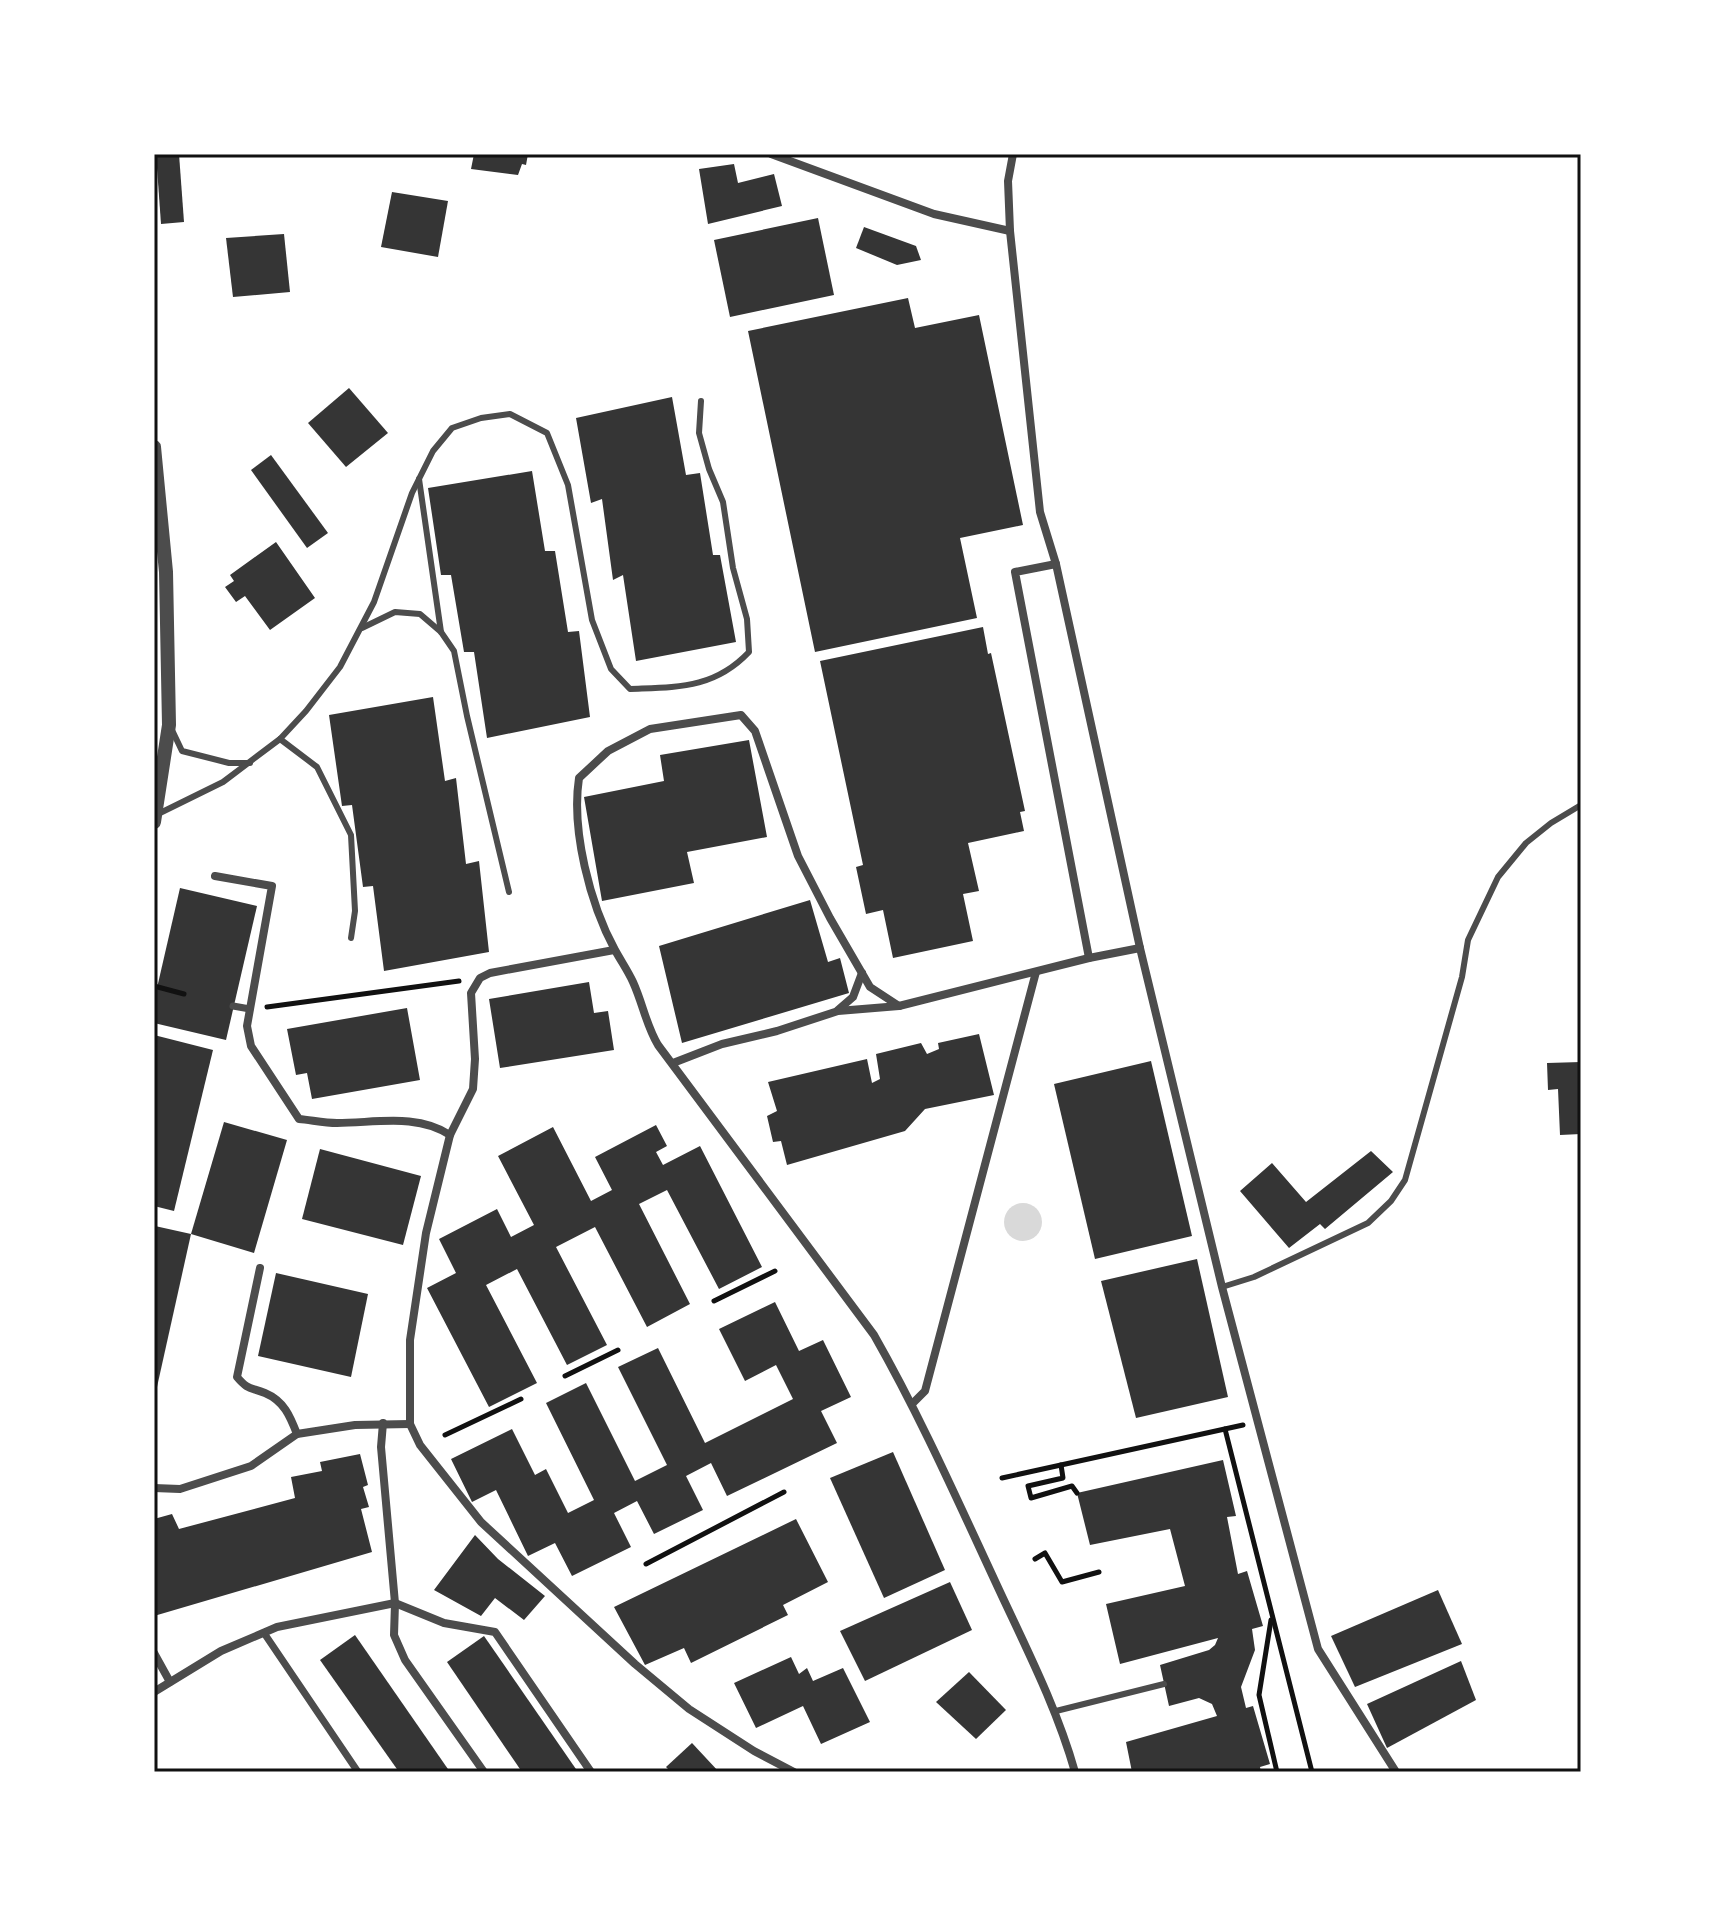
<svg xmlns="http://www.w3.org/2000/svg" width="1735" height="1926" font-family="'Varela Round',sans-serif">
	<rect width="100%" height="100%" fill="#fff"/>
	<circle fill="#d9d9d9" cx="1023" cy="1222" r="19"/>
	<g fill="#353535">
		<polygon points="156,154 179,154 184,222 161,224"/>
		<polygon points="474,154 528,154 526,165 522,164 518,175 471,169"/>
		<polygon points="734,164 738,183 774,174 782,206 708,224 699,169"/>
		<polygon points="392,192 448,201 438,257 381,247"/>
		<polygon points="818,218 834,295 730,317 714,240"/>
		<polygon points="864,227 916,246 921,260 897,265 856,248"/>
		<polygon points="284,234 290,292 233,297 226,238"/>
		<polygon points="908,298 915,328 979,315 1023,525 960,538 977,618 815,652 748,331"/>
		<polygon points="349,388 388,433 346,467 308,423"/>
		<polygon points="672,397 686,475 700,473 713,555 720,555 736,642 636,661 623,575 613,580 602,499 591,503 576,418"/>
		<polygon points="271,455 328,533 307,548 251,470"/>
		<polygon points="532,471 545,551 555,551 568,632 579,631 590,717 487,738 474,652 464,652 451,575 441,575 428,488"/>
		<polygon points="276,542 315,598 270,630 245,596 236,602 225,587 234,581 230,575"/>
		<polygon points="983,627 988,654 991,653 1025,811 1020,812 1024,831 968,843 979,891 963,894 973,941 893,958 883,910 866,914 856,867 863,865 820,661"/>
		<polygon points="433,697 445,781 456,778 466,864 479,861 489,952 384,971 373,886 363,887 352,805 342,806 329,715"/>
		<polygon points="749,740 767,837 687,852 694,883 602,901 584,797 664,781 660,755"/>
		<polygon points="180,888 257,906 226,1040 154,1023 154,1001"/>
		<polygon points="810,900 828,962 840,958 849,993 682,1043 659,946"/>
		<polygon points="589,982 594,1013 608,1011 614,1050 500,1068 489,999"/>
		<polygon points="407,1008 420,1080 312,1099 307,1073 296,1075 287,1029"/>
		<polygon points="979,1034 994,1095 925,1109 905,1131 787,1165 781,1141 773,1142 767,1116 777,1111 768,1082 867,1059 872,1083 880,1079 876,1054 921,1043 927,1054 939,1049 938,1043"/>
		<polygon points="154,1035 213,1050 174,1211 154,1206"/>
		<polygon points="1151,1061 1192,1236 1095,1259 1054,1084"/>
		<polygon points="1581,1062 1581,1134 1560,1135 1558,1089 1548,1090 1547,1063"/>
		<polygon points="224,1122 287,1140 254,1253 191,1234"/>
		<polygon points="656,1125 667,1146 656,1152 663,1165 700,1146 762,1267 719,1289 667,1190 639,1204 690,1304 647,1327 595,1227 556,1247 607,1345 567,1365 517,1269 486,1285 537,1383 489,1407 427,1288 456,1273 439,1239 497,1209 511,1237 534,1225 498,1156 553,1127 591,1201 612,1190 595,1157"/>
		<polygon points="320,1149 421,1176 403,1245 302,1219"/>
		<polygon points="1371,1151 1393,1172 1325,1229 1320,1224 1289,1248 1240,1191 1272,1163 1306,1202"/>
		<polygon points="155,1226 191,1234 155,1396 154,1395"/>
		<polygon points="1197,1259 1228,1397 1136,1418 1101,1281"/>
		<polygon points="276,1273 368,1294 351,1377 258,1356"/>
		<polygon points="775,1302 799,1351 823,1340 851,1397 821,1411 837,1443 727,1496 711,1463 686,1476 703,1510 654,1534 637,1501 614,1513 631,1547 572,1576 555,1543 528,1556 496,1490 472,1502 451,1459 512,1429 535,1475 546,1469 568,1513 594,1500 546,1403 586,1383 635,1481 667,1465 618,1367 658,1348 705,1443 793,1399 776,1365 745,1381 719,1329"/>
		<polygon points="893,1452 945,1570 884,1598 830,1478"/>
		<polygon points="360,1454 368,1485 363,1487 369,1507 361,1509 372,1552 154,1616 154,1519 172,1514 179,1529 295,1498 291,1477 322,1471 320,1462"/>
		<polygon points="1223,1460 1236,1516 1227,1517 1238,1574 1247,1571 1263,1626 1252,1629 1255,1650 1241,1687 1246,1708 1253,1706 1270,1764 1260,1767 1261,1772 1132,1772 1126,1742 1217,1716 1212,1704 1199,1698 1169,1706 1160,1665 1209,1650 1215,1645 1218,1638 1120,1664 1106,1604 1185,1586 1170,1529 1090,1545 1077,1493"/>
		<polygon points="796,1519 828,1582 783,1605 788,1615 691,1663 684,1648 645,1665 614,1607"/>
		<polygon points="475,1535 498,1559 545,1596 524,1620 495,1598 481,1616 434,1590"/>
		<polygon points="950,1582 972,1630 865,1681 840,1631"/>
		<polygon points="1438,1590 1462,1644 1355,1687 1331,1636"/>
		<polygon points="355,1635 450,1772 399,1772 320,1660"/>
		<polygon points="484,1636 578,1772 522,1772 447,1662"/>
		<polygon points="791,1657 799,1674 807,1668 813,1681 843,1668 870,1722 821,1744 803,1706 756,1728 734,1683"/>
		<polygon points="1461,1661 1476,1700 1387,1748 1367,1704"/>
		<polygon points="969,1672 1006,1710 976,1739 936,1702"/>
		<polygon points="692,1743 719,1772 671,1772 666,1767"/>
	</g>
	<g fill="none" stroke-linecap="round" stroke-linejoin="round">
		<g stroke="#111" stroke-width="5">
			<polyline points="154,986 184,994"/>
			<polyline points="267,1007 459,981"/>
			<polyline points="714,1301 775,1271"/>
			<polyline points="565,1376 618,1350"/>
			<polyline points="1225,1429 1312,1772"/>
			<polyline points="445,1435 521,1399"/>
			<polyline points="1061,1465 1063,1478 1028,1486 1031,1498 1072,1486 1077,1493"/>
			<polyline points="1002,1478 1243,1425"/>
			<polyline points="1035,1559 1045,1553 1062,1582 1099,1572"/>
			<polyline points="646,1564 784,1492"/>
			<polyline points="1271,1620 1259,1695 1277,1772"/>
		</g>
		<g stroke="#4c4c4c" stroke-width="6">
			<polyline points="419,479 441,632"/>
			<polyline points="362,628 395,612 420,614 441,632 454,651 467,716 509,892"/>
			<polyline points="172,730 182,751 229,763 250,763"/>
			<polyline points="280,739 317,767 351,835 355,911 351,938"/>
			<path d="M158,814L223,782L280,739L306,711L340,667L374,602L412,493L433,451L452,428L481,418L510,414L547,433L568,485L592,620L611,669L630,689C677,687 714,689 749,652L747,619L733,568L723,502L709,469L699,433L701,401"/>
			<polyline points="1222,1287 1254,1277 1368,1223 1391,1201 1405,1180 1462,977 1468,940 1498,877 1526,843 1551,823 1581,805"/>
			<polyline points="1056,1711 1164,1684"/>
		</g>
		<g stroke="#4c4c4c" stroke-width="7">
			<polyline points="233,1006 250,1009"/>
			<polyline points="264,1633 358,1772"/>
		</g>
		<g stroke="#4c4c4c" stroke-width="8">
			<polyline points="771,154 934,214 1010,231"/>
			<polyline points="1013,154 1008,181 1010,231 1040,512 1056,564 1140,948 1222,1287 1318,1649 1396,1772"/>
			<polyline points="1056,564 1015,572 1089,958"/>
			<path d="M215,876L272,886L247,1026L251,1046L299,1119C311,1120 324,1123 337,1123C375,1123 417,1113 450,1135"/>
			<polyline points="614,950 490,973 480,978 471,993 475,1059 473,1089 450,1135 426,1233 410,1340 410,1424 420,1445 481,1522 635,1664 689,1709 754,1751 794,1772"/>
			<polyline points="899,1006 1089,958 1140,948"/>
			<polyline points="838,1010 853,997 862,973"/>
			<path d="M673,1063L722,1044L777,1031L838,1011L899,1006L870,987L830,918L798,856L755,731L741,715L650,729L608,751L579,778C571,830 590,904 615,950C621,961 628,971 633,982C643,1004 646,1025 658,1045L874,1335C919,1414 956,1497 995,1581C1024,1644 1056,1705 1075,1772"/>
			<path d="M260,1268L237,1377C248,1390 250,1387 265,1393C284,1401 290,1416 297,1434"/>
			<polyline points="912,1404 925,1391 1036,972"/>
			<polyline points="383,1423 381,1447 395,1603 394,1635 405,1660 484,1772"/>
			<polyline points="154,1488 180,1489 251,1466 297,1434 355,1425 410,1424"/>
			<polyline points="154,1653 170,1682"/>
			<polyline points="154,1692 221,1651 277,1627 395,1603 444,1623 495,1632 591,1772"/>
		</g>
		<polyline stroke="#4c4c4c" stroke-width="14" points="154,447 166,572 169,725 154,822"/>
	</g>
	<rect width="1735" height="1926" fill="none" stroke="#ffffff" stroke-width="312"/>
	<rect x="156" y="156" width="1423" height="1614" fill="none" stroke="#111" stroke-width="3"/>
</svg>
